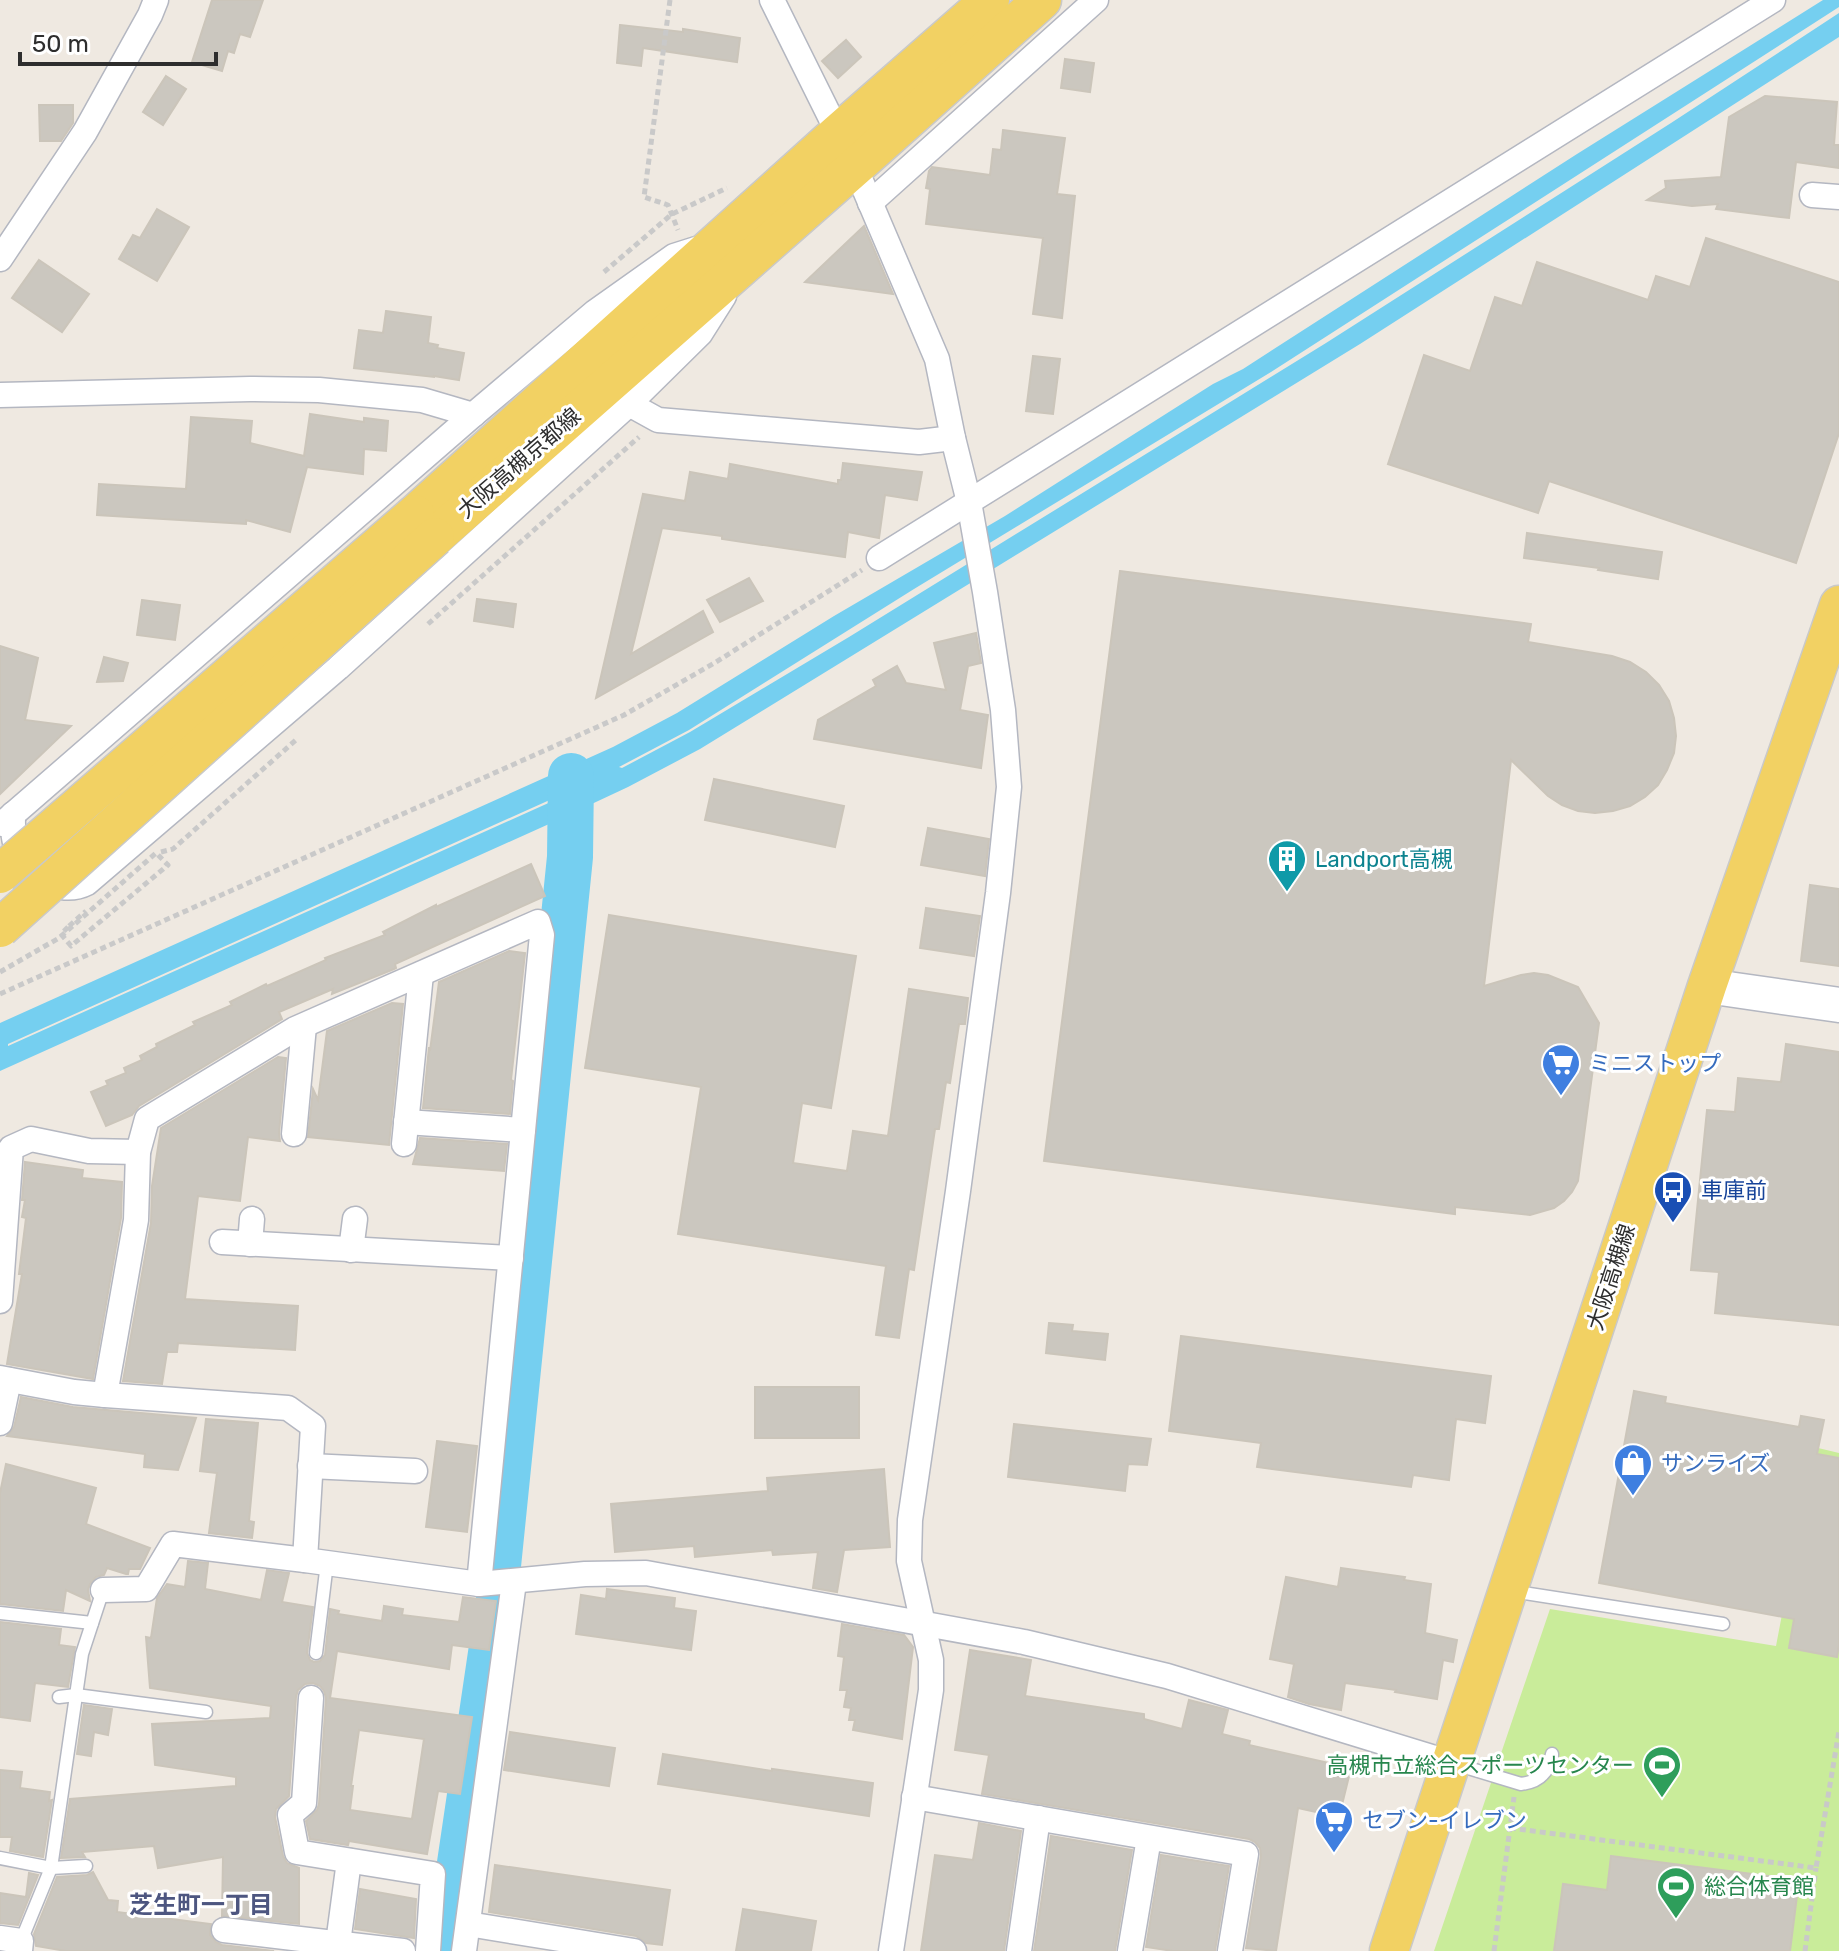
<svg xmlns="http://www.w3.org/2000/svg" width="1839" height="1951" font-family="Rubik,'Noto Sans JP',sans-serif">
	<rect width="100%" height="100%" fill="#efe9e1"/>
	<polygon fill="#c9ec9a" points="1814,1447 1839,1453 1839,1951 1434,1951 1550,1609 1776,1646"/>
	<path fill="#75cff0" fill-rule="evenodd" d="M1823,0H1839V7L1271,372L914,589L689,730L619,767L622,768L690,732L849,637L1326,343L1671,123L1839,13V37L1360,344L700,749L628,787L581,809L580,814L570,818L569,815L0,1071V1023L613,747L677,713L834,616L1005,516L1213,384L1243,369L1577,154ZM563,794L564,796L8,1046V1044Z"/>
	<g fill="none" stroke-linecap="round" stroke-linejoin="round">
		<polyline stroke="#75cff0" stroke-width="46" points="447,1951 499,1599 498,1566 570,857 571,776"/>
	</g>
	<g fill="#cbc7bf" stroke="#cbc5ba" stroke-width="2" fill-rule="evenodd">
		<polygon points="212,0 263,0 250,37 240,34 234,53 228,51 222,71 192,62"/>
		<polygon points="620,25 683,32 683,29 740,38 737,62 643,48 641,66 617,63"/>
		<polygon points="846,40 861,57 838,78 822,61"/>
		<polygon points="1065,59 1094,63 1090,92 1061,88"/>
		<polygon points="166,76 186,89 163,125 143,112"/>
		<polygon points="1765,96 1837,102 1834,145 1839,145 1839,168 1796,162 1789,218 1716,209 1718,204 1692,206 1647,200 1666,188 1665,181 1721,177 1729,117"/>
		<polygon points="39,105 73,105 73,123 61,141 40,141"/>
		<polygon points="1003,130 1065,138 1057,194 1075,196 1062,318 1033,314 1043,238 926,224 930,189 926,188 929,171 932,167 990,175 993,149 1001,150"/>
		<polygon points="157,209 189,227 157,281 119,259 133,235 140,238"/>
		<polygon points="864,226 893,294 805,282"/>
		<polygon points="1706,238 1839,282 1839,433 1796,563 1549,481 1538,513 1388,464 1424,355 1470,371 1495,297 1522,306 1537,262 1648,300 1656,276 1690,287"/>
		<polygon points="39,260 89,294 62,332 12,298"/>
		<polygon points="386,311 431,317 428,343 438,345 437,348 464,353 459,380 434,376 434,377 354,368 359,330 383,333"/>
		<polygon points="1033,356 1060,359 1053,414 1026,411"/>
		<polygon points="310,414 364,422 364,418 388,421 386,451 364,449 363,474 307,467 290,532 246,520 246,524 97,515 99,484 186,489 191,417 252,421 250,443 304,456"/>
		<polygon points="843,463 922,472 917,500 885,495 879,538 848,532 845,557 722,539 722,536 662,528 631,654 703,611 713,632 596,698 643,494 685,501 690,472 728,479 730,464 838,484 838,480 841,480"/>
		<polygon points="1527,533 1662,552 1658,579 1598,570 1599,568 1524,558"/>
		<polygon points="1120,571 1531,624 1528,642 1612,656 1630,662 1646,672 1659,685 1669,701 1674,718 1676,736 1674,753 1667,770 1658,785 1645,797 1630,806 1613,811 1595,813 1578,811 1562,805 1548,796 1511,760 1484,986 1521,975 1534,973 1548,975 1578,987 1599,1023 1578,1181 1572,1192 1564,1201 1554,1208 1530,1215 1455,1207 1455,1214 1044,1161"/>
		<polygon points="749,578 763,601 720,622 707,600"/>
		<polygon points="477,599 516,604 513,627 474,621"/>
		<polygon points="142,600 180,605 175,640 137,635"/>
		<polygon points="976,633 981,663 968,666 960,710 988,715 981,768 814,739 818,720 876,686 873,680 897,666 906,683 946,690 934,643"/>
		<polygon points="0,646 38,658 25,720 71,726 0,794"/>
		<polygon points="104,657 128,663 123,681 97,682"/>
		<polygon points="714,779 844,806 835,847 705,820"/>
		<polygon points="928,828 989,839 985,876 921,865"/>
		<polygon points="531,864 545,896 395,964 396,968 394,969 332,994 333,989 279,1012 282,1019 139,1106 132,1115 106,1126 91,1092 108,1085 106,1081 126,1073 124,1068 142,1060 140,1056 157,1047 156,1044 195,1025 193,1022 232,1005 230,1002 266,984 267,986 326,960 325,958 385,935 383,932 436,905 436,907"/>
		<polygon points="1810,885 1839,889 1839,966 1801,961"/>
		<polygon points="926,908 980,916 974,956 920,948"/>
		<polygon points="609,915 856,956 831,1108 802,1103 793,1163 847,1171 853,1131 888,1136 909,989 968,998 965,1024 959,1024 950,1083 946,1082 939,1129 935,1129 914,1270 909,1269 899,1338 876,1335 886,1266 678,1234 701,1087 585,1068"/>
		<polygon points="509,951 525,953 511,1080 513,1081 510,1114 423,1108 429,1047 430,1051 439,982"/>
		<polygon points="392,1003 403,1004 389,1145 308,1137 313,1089 318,1100 327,1031"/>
		<polygon points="1786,1044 1839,1052 1839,1325 1715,1313 1719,1272 1691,1270 1707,1110 1735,1112 1738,1078 1781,1082"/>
		<polygon points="278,1057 286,1058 279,1133 280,1141 248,1137 240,1201 198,1196 185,1299 298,1306 295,1350 178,1343 177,1352 167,1352 162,1384 123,1381 151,1223 152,1186 161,1128"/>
		<polygon points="420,1138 507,1144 504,1171 413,1164"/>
		<polygon points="25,1162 83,1170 82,1178 122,1182 121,1218 93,1379 7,1364 22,1274 19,1274 26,1218 22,1217 25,1200 22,1200"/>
		<polygon points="1049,1323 1073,1325 1072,1331 1108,1334 1105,1360 1046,1353"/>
		<polygon points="1181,1336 1491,1376 1485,1423 1456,1419 1449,1480 1413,1475 1411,1487 1257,1467 1261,1443 1169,1431"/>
		<rect x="755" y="1387" width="104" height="51"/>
		<polygon points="1634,1391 1666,1397 1665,1403 1799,1427 1801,1416 1824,1420 1817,1454 1839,1458 1839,1645 1837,1657 1789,1648 1794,1619 1599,1583"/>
		<polygon points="21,1397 73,1407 196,1418 178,1470 144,1467 145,1454 7,1436 14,1427"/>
		<polygon points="206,1419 258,1423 249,1521 254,1522 252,1538 209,1533 217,1473 200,1471"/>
		<polygon points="1014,1424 1151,1439 1147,1465 1128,1464 1125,1491 1008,1477"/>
		<polygon points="437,1441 477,1446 467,1532 426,1527"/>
		<polygon points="6,1464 96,1488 86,1524 150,1548 140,1569 129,1569 128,1574 126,1574 107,1568 104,1575 96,1577 90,1584 88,1590 90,1601 66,1590 63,1611 0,1604 0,1493"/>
		<polygon points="884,1469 890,1547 844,1550 837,1592 813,1588 818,1552 773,1555 772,1550 695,1557 694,1546 615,1552 611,1504 768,1491 767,1478"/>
		<path d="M188,1561L208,1563L205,1589L261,1600L267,1570L289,1573L282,1602L313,1607L307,1653L310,1660L314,1662L320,1661L325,1655L330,1609L339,1611L338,1614L382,1621L384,1606L403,1609L402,1615L459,1622L463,1597L496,1601L489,1650L452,1645L449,1669L337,1651L330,1698L472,1717L460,1794L438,1791L427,1854L349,1841L348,1845L310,1839L306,1821L317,1810L319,1804L326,1698L324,1691L320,1686L313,1683L305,1684L298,1690L296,1697L289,1796L276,1809L275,1817L283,1856L287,1863L299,1868V1924L222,1916L223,1857L158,1868L154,1846L82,1852L85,1857L61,1858L70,1799L236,1786V1777L155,1765L152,1724L270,1718L271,1706L150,1688L146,1637L151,1638L157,1598L167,1584L185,1587ZM359,1730L424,1739L412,1819L350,1810L353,1786H351Z"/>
		<polygon points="1341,1568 1405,1577 1404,1580 1431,1584 1425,1633 1457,1640 1453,1662 1443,1660 1437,1699 1395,1692 1396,1690 1345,1683 1341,1710 1309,1704 1288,1697 1294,1664 1270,1659 1286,1577 1338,1587"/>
		<polygon points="607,1589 675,1598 674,1608 696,1611 691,1650 576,1634 581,1595 606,1599"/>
		<polygon points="0,1622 61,1629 59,1645 75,1647 68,1687 35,1683 30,1721 0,1717"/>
		<polygon points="842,1624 904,1635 913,1647 902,1739 853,1730 855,1720 849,1720 851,1708 844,1707 847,1690 840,1690 844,1657 838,1656"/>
		<polygon points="970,1650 1031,1660 1025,1696 1144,1714 1144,1719 1182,1729 1189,1700 1228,1710 1222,1734 1250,1741 1249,1745 1351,1768 1339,1817 1298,1808 1276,1951 1246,1948 1261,1856 1260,1848 1255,1842 1249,1839 982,1794 989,1755 955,1750"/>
		<polygon points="84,1705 112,1709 108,1735 94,1732 91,1756 77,1754"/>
		<polygon points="510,1732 615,1748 609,1786 504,1770"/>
		<polygon points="663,1754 772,1771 772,1769 873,1783 869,1816 658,1784"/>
		<polygon points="0,1770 22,1772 20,1788 50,1792 49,1801 52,1800 43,1857 10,1851 12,1837 0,1837"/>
		<polygon points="979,1823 1021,1831 1004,1951 921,1951 935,1855 973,1860"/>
		<polygon points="1051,1836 1132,1850 1115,1951 1034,1951"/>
		<polygon points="1161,1855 1229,1866 1215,1951 1173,1951 1146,1947"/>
		<polygon points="1611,1856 1799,1880 1790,1951 1554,1951 1563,1884 1607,1890"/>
		<polygon points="495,1865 670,1890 662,1945 646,1943 636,1936 489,1912"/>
		<polygon points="93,1872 108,1900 118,1901 117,1912 211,1924 210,1935 216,1942 222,1945 274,1951 66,1951 36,1946 34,1934 57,1877 87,1875"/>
		<polygon points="29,1873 38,1875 18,1925 0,1923 0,1893 26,1897"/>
		<polygon points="360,1889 416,1899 414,1938 355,1929"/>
		<polygon points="743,1909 816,1921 811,1951 736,1951"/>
	</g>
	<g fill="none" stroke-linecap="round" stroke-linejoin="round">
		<defs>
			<g id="lane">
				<polyline points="1511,1591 1723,1624"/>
				<polyline points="0,1613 92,1623"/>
				<polyline points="316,1653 327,1563"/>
				<polyline points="59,1697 76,1695 206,1712"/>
				<path d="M1455,1764L1521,1784C1539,1782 1549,1772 1552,1754"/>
				<polyline points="0,1858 51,1868 86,1866"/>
				<polyline points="21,1941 51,1868 82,1654 103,1590"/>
			</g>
			<g id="street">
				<polyline points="772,0 855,167 937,359 953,438 969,502 985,592 1003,710 1009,787 998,893 958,1191 910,1520 909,1561 931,1660 931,1690 891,1951"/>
				<polyline points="1812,195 1839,197"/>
				<polyline points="870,203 1096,0"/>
				<polyline points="0,259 85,132 150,15 156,0"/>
				<polyline points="0,395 250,389 319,390 422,400 473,415"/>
				<polyline points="629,404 658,420 919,442 953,438"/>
				<polyline points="879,558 1773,0"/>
				<path d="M13,814C13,825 12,835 16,846C25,874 58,898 87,883L338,668L629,404L700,334L724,296"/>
				<polyline points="2,824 473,415 595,312 674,256 696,249"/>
				<polyline points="406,1122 523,1130"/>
				<polyline points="294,1134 304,1026"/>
				<polyline points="404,1144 421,974"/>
				<polyline points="222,1242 511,1258"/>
				<polyline points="250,1244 252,1219"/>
				<polyline points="351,1250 355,1219"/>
				<polyline points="0,1301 11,1148 31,1139 89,1151 138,1152"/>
				<polyline points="0,1378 74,1392 105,1395 288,1408 313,1426 305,1560 479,1584 585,1574 646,1573 1024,1642 1167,1676 1451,1763"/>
				<polyline points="105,1395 136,1220 138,1152 147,1119 295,1029 538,922 542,935 479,1584"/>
				<polyline points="0,1423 9,1380"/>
				<polyline points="310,1466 415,1471"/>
				<polyline points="103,1590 146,1589 173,1544 305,1560"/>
				<polyline points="311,1698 304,1803 290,1815 297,1852 433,1874 428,1951"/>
				<polyline points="914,1797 1246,1854 1230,1951"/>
				<polyline points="468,1924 634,1951"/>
				<polyline points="224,1930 403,1951"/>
				<polyline points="0,1938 21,1941 20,1951"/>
				<polyline points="338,1943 349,1861"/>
				<polyline points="464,1951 514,1582"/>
				<polyline points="1019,1951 1038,1818"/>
				<polyline points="1130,1951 1149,1838"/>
			</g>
			<polyline id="secondary" points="1707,986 1839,1005"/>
			<g id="primary">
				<polyline points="415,514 837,134 990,0"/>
				<polyline points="435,537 855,167 1042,0"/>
				<polyline points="1389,1951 1707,986 1839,605"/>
			</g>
		</defs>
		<use href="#lane" stroke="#b4b7c1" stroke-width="15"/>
		<use href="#street" stroke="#b4b7c1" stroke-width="27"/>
		<use href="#secondary" stroke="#b4b7c1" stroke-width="37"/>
		<use href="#primary" stroke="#c9c9c9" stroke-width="41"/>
		<g stroke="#c9c9c9" stroke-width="5" stroke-dasharray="6 4" stroke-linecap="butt">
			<polyline points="670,0 644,197 668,205 678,230"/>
			<polyline points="604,272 672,214 727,188"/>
			<polyline points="428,624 639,437"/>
			<polyline points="161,852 173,849 297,739"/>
			<polyline points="69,926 86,911"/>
			<polyline points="0,994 624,715 716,662 862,570"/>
			<polyline points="1510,1828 1816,1868 1839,1731"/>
			<polyline points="1494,1951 1514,1797"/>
			<polyline points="1805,1951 1816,1868"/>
		</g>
		<use href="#lane" stroke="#fff" stroke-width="12"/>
		<use href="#street" stroke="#fff" stroke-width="24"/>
		<use href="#secondary" stroke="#fff" stroke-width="34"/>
		<use href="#primary" stroke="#f2d163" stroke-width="38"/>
		<defs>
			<g id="primary-bridge">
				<polyline points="0,874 415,514"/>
				<polyline points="0,928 435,537"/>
			</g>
		</defs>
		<use href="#primary-bridge" stroke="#c9c9c9" stroke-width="41" stroke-linecap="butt"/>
		<polyline stroke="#c9c9c9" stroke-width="5" stroke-dasharray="6 4" stroke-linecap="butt" points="0,972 59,938 156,853 168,865 71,946 61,934 69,926"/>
		<use href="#primary-bridge" stroke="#f2d163" stroke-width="38"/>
	</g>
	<defs>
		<symbol id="building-pin" viewBox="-11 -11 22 30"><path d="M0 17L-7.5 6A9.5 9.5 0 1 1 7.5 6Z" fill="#0f9aa8" stroke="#fff"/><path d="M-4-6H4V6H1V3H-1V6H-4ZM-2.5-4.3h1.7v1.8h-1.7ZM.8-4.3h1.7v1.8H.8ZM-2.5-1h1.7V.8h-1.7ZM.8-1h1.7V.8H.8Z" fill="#fff"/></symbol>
		<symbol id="supermarket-pin" viewBox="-11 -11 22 30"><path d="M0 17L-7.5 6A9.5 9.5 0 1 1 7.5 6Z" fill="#3f7fe0" stroke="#fff"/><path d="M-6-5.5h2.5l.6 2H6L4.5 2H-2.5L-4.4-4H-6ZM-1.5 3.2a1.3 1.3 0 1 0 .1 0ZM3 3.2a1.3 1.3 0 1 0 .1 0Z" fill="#fff"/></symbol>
		<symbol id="bus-pin" viewBox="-11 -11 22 30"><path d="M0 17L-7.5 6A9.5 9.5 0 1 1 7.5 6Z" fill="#1a4fb4" stroke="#fff"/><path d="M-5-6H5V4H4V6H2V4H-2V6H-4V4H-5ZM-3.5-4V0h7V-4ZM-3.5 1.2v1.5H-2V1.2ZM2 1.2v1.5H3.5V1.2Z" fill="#fff"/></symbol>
		<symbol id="shop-pin" viewBox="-11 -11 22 30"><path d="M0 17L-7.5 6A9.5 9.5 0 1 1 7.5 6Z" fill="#3f7fe0" stroke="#fff"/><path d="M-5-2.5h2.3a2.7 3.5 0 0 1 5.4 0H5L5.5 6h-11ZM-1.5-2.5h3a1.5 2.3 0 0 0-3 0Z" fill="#fff"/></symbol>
		<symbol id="stadium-pin" viewBox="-11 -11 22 30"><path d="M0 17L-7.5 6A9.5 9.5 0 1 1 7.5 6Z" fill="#2e9e5b" stroke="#fff"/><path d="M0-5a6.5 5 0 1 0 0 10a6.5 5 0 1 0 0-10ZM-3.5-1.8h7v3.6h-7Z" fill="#fff"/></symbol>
	</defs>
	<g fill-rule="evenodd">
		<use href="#building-pin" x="1265" y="837" width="44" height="60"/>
		<use href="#supermarket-pin" x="1539" y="1041" width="44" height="60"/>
		<use href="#bus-pin" x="1651" y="1168" width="44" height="60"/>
		<use href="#shop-pin" x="1611" y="1441" width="44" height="60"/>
		<use href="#stadium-pin" x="1640" y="1743" width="44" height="60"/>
		<use href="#supermarket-pin" x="1312" y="1798" width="44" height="60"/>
		<use href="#stadium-pin" x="1654" y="1864" width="44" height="60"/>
	</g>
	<g text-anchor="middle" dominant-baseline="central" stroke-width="6" stroke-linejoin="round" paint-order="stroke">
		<g font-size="22" fill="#2e2e2e" stroke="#fff">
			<text transform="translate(519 463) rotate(-41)">大阪高槻京都線</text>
			<text transform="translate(1611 1277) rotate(-72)">大阪高槻線</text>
		</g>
		<g font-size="22" fill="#0d838f" stroke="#fff" text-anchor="start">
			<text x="1315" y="859">Landport高槻</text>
		</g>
		<g font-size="22" fill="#366cbe" stroke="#fff" text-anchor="start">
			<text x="1589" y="1063">ミニストップ</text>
			<text x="1661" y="1463">サンライズ</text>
			<text x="1362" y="1820">セブン-イレブン</text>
		</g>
		<g font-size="22" fill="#164399" stroke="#fff" text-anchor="start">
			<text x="1701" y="1190">車庫前</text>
		</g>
		<g font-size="22" fill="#27864d" stroke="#fff" text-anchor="end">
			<text x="1634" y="1765">高槻市立総合スポーツセンター</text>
			<text x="1704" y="1886" text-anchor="start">総合体育館</text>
		</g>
		<g font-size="24" font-weight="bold" fill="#4d5680" stroke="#fff">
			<text x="201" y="1905">芝生町一丁目</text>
		</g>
	</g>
	<path d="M20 52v12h196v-12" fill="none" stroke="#2e2e2e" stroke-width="4"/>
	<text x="32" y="52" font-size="24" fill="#2e2e2e" stroke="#ffffff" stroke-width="6" paint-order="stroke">50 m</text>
</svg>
